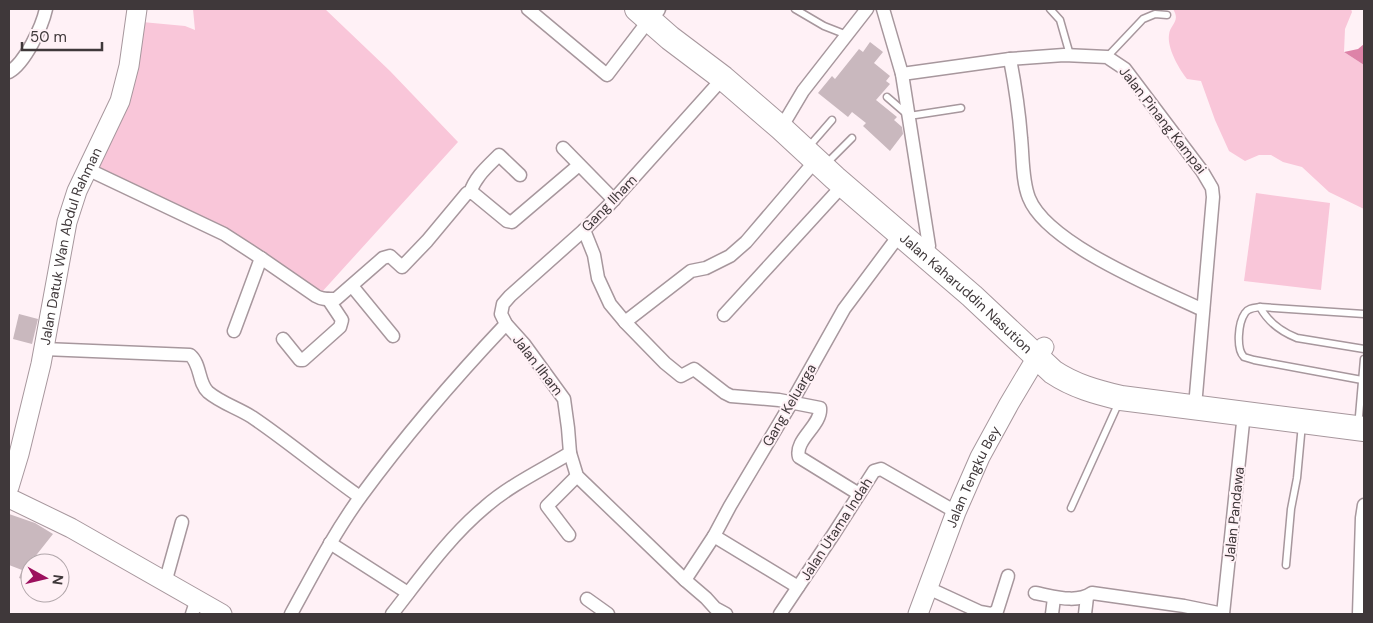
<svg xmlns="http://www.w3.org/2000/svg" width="1373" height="623" font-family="'DM Sans',sans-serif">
	<rect width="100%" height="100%" fill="#fff1f6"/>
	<g fill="#f9c6d9">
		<polygon points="193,9 325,9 390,71 458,142 321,293 96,167 142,22 185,26 195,30"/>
		<path d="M1173,9H1351L1352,12L1345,29L1344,52L1364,65V209L1329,192L1302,167L1283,162L1271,155H1259L1245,161L1229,151L1215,120L1201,81L1187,79C1179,69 1167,48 1169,35C1170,24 1181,22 1173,9Z"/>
		<polygon points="1256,193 1330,203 1321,290 1244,281"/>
	</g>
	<polygon fill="#dd83a8" points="1364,44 1364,65 1344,52 1358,49"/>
	<g fill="#c9b8be">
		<polygon points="870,42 883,52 874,63 890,76 886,81 890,84 876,100 897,117 894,120 902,127 903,134 890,151 863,126 866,123 852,112 848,117 818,93 832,76 835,79 859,49 863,52"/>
		<polygon points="19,314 38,319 32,344 13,339"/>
		<polygon points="9,514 35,523 53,534 30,563 30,582 19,578 22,570 9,565"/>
	</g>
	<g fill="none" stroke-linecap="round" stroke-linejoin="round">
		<defs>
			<g id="lane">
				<polyline points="795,9 824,26 847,35"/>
				<polyline points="1050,9 1060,20 1070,55"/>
				<polyline points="1107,57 1143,19 1155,14 1167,15"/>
				<polyline points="887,97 909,116 961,108"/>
				<polyline points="812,143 832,120"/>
				<polyline points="831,159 852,138"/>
				<path d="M1260,307C1268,322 1282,332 1297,338L1364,349"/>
				<path d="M1362,380L1254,360L1244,357C1236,349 1238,323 1245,313C1248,308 1254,308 1260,307L1364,314"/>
				<polyline points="1359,416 1364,359"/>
				<polyline points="1071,508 1119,402"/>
				<polyline points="1286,565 1291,509 1297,478 1302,424"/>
			</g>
			<g id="street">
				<polyline points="528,9 607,75 649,20"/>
				<polyline points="883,9 902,74 929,246 923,254"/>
				<polyline points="658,11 659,9"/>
				<path d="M1010,59C1015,85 1019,111 1021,138C1023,157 1022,181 1029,198C1047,244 1159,289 1203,310"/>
				<path d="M9,72C25,63 42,27 46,9"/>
				<polyline points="902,74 1010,59 1064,55 1107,57 1125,69 1202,171 1212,188 1213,197 1196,395"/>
				<polyline points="723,78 609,205 584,230 510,296 503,304 501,314 506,324 524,344 564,399 568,428 570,453 577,476 685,580 706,598 715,608 726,614"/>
				<polyline points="781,128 803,91 867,9"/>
				<polyline points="563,148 614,200"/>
				<path d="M87,169L224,234L261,258L316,296C323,300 328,299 336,299L383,258L390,256L402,267L427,241L467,193H473L507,221L512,222L579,165"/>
				<path d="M470,193C475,177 487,167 499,155L520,175"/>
				<path d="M584,230L594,255L598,278L610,304L625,322L665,363L681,376L694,369L725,393L731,396L779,400L820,408C822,425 794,440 799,457L859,494"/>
				<polyline points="352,286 393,336"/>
				<polyline points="724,315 843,185"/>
				<polyline points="625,322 691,271 706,268 730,256 746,242 816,160"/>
				<polyline points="234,331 261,258"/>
				<polyline points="283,339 300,360 303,360 340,327 342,320 328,299"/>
				<path d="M44,349L190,355C201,364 198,383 208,392C221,403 238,408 252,417C289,442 323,471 360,497"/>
				<polyline points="569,535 547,506 577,476"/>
				<polyline points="714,536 798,587"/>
				<polyline points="330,543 408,593"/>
				<polyline points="685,580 714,536 730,506 789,407 844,309 900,234"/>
				<polyline points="165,583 182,522"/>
				<polyline points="928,588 980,612 991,614 997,611 1008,576"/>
				<path d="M1035,593C1053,596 1076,604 1092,593L1184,606L1223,614"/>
				<polyline points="587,599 608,614"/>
				<polyline points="192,614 197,599"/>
				<path d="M291,614C313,574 334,533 361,496C405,436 454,379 506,324"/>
				<path d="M392,614C421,577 449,537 485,507C510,485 542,470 570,453"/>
				<polyline points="780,614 833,535 874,471 881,469 956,512"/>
				<polyline points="1052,614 1054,598"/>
				<polyline points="1085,614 1087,597"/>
				<polyline points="1223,614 1244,413"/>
				<polyline points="1359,614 1362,518 1364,505"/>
			</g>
			<g id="secondary">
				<path id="s1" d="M9,487L19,454L41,364L67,222L77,191L120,101L129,66L137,9"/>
				<polyline points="9,498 71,528 222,614"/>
				<path id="s2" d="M918,614L956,512L980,457L1009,404L1037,357L1044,347"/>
			</g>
			<g id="highway">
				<path id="s3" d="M637,9L670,38L723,78L781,128L835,178L972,296L1053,372C1074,386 1096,392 1121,398L1364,429"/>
			</g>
		</defs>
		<use href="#lane" stroke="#a7979d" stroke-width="9"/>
		<use href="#street" stroke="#a7979d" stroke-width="15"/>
		<use href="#secondary" stroke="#a7979d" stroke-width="21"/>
		<use href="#highway" stroke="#a7979d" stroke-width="26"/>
		<use href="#lane" stroke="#fff" stroke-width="6"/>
		<use href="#street" stroke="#fff" stroke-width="12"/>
		<use href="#secondary" stroke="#fff" stroke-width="19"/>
		<use href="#highway" stroke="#fff" stroke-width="24"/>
	</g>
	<g text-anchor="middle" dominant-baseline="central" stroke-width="4" stroke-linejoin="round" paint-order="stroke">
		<g font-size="14" fill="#3f383a" stroke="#fff1f6">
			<text transform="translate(1163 120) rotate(52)">Jalan Pinang Kampai</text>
			<text transform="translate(609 203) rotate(-46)">Gang Ilham</text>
			<text stroke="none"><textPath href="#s1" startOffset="249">Jalan Datuk Wan Abdul Rahman</textPath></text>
			<text stroke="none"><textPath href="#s3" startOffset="435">Jalan Kaharuddin Nasution</textPath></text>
			<text transform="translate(538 365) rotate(52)">Jalan Ilham</text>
			<text transform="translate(789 405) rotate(-60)">Gang Keluarga</text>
			<text stroke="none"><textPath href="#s2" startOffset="148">Jalan Tengku Bey</textPath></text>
			<text transform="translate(1234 514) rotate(-84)">Jalan Pandawa</text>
			<text transform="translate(836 529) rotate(-57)">Jalan Utama Indah</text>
		</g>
	</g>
	<rect width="1373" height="623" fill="none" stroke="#3f383a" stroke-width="20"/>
	<g transform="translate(45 578) rotate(98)"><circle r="24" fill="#fff1f6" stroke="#b2a7ab"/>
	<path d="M0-4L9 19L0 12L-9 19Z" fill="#9c105e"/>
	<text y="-8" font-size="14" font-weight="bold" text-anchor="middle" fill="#3f383a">N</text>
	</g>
	<path d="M22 42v8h80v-8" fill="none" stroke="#3f383a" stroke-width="2.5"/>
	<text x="30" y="42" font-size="15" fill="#3f383a" stroke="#fff1f6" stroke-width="4" paint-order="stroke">50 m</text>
</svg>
